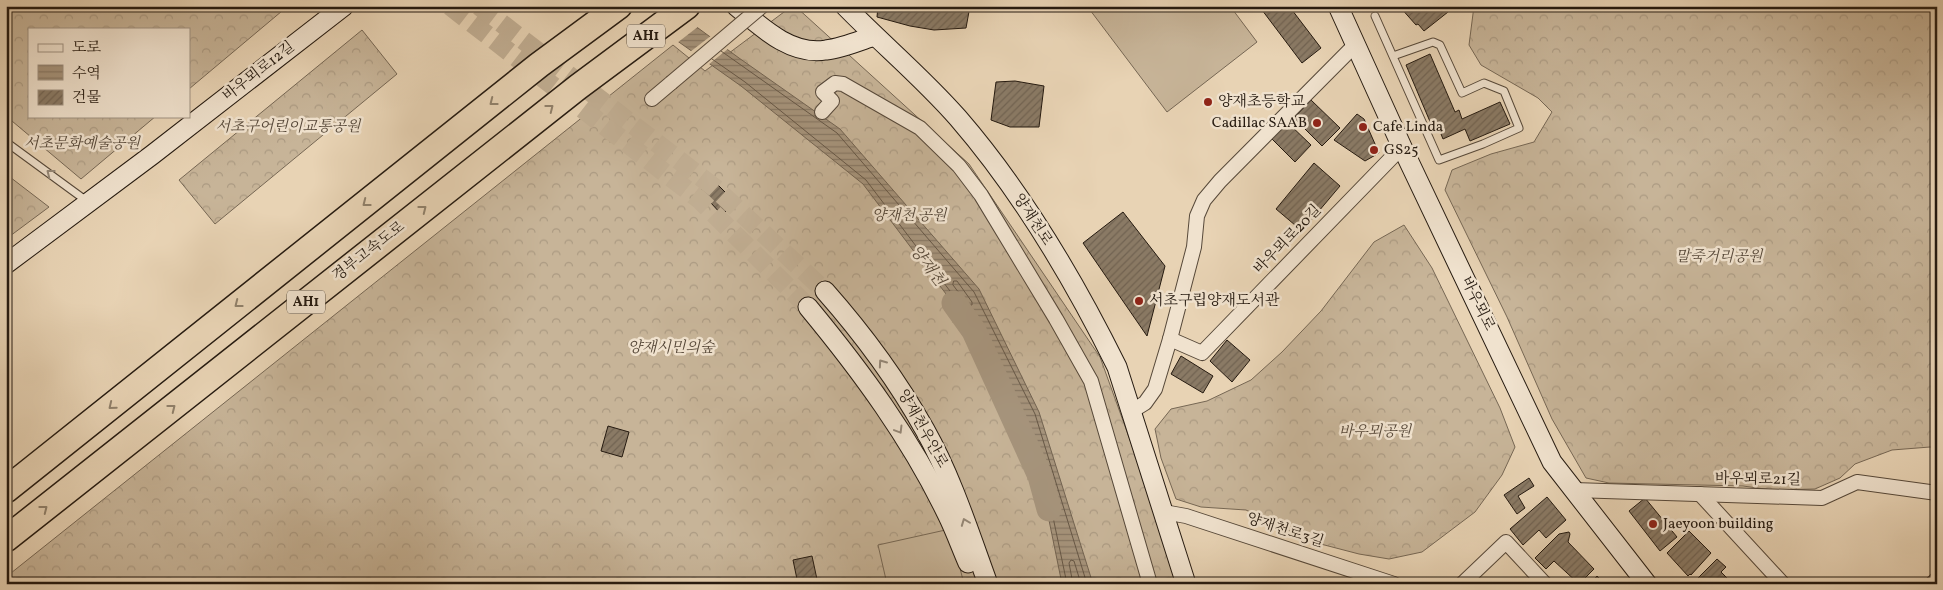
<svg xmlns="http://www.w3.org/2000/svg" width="1943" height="590" font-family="Vollkorn,'Noto Serif KR',serif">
	<defs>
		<pattern id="forest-crowns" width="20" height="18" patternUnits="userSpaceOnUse" patternTransform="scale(1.25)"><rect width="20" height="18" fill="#c7b498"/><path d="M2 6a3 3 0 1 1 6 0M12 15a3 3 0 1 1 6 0" fill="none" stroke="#ab9a82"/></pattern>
		<pattern id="water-rules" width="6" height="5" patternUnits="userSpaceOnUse" patternTransform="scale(1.25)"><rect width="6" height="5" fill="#a6947c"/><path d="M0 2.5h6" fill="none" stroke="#877864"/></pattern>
		<pattern id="building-hatch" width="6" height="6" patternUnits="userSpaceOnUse" patternTransform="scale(1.25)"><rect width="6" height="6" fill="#8a7a65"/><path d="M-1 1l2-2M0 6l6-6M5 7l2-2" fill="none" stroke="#716352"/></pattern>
	</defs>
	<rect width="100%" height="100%" fill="#e8d3b4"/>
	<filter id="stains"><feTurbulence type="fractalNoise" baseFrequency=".004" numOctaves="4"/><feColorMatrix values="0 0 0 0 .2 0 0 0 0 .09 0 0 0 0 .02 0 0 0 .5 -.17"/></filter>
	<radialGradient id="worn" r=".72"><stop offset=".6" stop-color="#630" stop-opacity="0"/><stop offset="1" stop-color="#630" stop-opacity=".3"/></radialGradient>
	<g fill="url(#forest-crowns)" stroke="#766754">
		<polygon points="6,6 288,6 189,89 189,29 29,29 29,116 156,116 81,179 6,116"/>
		<polygon points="792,6 795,6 969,164 1100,357 1182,584 6,584 6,577 673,45 705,71"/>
		<polygon points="1474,6 1937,6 1937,448 1930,447 1892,450 1855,464 1840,478 1815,489 1772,490 1743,486 1609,483 1586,478 1552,419 1507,317 1445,190 1452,170 1491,154 1534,142 1552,112 1538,98 1481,65 1469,45"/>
		<polygon points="362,30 397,74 215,224 179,180"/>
		<polygon points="6,174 49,207 6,239"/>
		<polygon points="1404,225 1432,268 1500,408 1515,447 1502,475 1475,512 1422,552 1389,559 1359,554 1313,542 1246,510 1201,507 1176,499 1161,458 1155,429 1171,409 1207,401 1251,380 1282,352 1321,311 1374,242"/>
	</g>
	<g fill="#c7b498" stroke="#766754">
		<polygon points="1087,6 1230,6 1257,42 1167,112"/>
		<polygon points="950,529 964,584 887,584 878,545"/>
	</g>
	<polygon fill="url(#water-rules)" stroke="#726351" points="628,6 668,6 739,58 840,129 979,289 1039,412 1093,584 1062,584 1040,476 974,331 863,184 741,86"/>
	<g fill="#e8d3b4">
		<polygon points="625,6 672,6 699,26 677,43"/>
		<polygon points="712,35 729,48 708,65 690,52"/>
	</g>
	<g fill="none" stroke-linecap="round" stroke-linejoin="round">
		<g stroke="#665746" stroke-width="1">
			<polyline points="721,51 837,133 974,292 1035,414 1087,584"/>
			<polyline points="712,59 745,82 866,180 978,328 1044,474 1067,584"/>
			<polygon points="954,281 957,281 972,302 972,305 968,305 953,285"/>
			<polyline points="1073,584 1069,563 1071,560 1074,561 1081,584"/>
		</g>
		<polyline stroke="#a6947c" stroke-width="25" points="954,303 974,331 1040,476 1049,509"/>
	</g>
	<g fill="url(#building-hatch)" stroke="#251a10">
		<polygon points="878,6 970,6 966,28 934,30 910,26 877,17"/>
		<polygon points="1259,6 1289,6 1321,48 1302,63"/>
		<polygon points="1450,6 1446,10 1448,12 1424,31 1418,24 1416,25 1400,7"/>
		<polygon points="1430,54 1455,112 1459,110 1462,119 1500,102 1510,124 1470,141 1465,129 1443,139 1439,129 1434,131 1406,65"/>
		<polygon points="1015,81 1044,86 1039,127 1010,127 991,120 996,82"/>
		<polygon points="1311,100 1340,128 1322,146 1294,118"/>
		<polygon points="1357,114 1364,119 1379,153 1365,161 1334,140"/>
		<polygon points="1287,122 1311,145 1295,162 1271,138"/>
		<polygon points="1314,163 1340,186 1302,231 1276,209"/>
		<polygon points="712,179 735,202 722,215 700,191"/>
		<polygon points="1123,212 1165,266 1147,336 1083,243"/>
		<polygon points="1227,340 1250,360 1232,382 1210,361"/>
		<polygon points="1181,356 1213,376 1203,393 1171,374"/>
		<polygon points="608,426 629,432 622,457 601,451"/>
		<polygon points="1529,478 1534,486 1518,496 1525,508 1517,514 1504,495"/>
		<polygon points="1547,497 1566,520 1546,538 1539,530 1523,545 1510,529"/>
		<polygon points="1645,498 1677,537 1660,551 1629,511"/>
		<polygon points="1689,531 1711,553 1691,575 1690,574 1688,576 1667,553"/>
		<polygon points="1569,532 1570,534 1568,542 1594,569 1579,584 1554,561 1546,569 1535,558 1559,534"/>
		<polygon points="812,556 818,584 798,584 793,560"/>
		<polygon points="1717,559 1726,567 1721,572 1733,584 1701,584 1697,579"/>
		<polygon points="1597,576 1605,584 1590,584"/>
	</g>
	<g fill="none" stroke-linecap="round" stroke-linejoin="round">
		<g stroke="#c1ae93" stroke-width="19" stroke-dasharray="19 9" stroke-linecap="butt">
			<polyline points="450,6 700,200 808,307"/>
			<polyline points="479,6 715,188 825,291"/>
		</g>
		<defs>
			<g id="lane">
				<polyline points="1375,16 1439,160 1483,144 1519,128 1504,91 1484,83 1462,93 1440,45 1433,42 1393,56"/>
				<polyline points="6,142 88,202"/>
			</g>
			<g id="street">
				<polyline points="652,99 671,83"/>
				<polyline points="822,112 832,101 823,92 835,83 843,84 920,128 959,166 981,195 1056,319 1091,381 1150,584"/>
				<polyline points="1170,339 1202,353 1402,147"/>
				<polyline points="1132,411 1145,403 1155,389 1170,339 1194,247 1197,216 1204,200 1220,181 1355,45"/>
				<polyline points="1574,490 1822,498 1857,482 1937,493"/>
				<polyline points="1700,494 1783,584"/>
				<polyline points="1164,512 1186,516 1394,584"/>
				<polyline points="1462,584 1506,542 1545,584"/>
				<polyline points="1932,584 1937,579"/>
			</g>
			<g id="secondary">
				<path d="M736,6C761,27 791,56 826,50C842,48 859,41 874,36"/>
				<path d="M845,6C882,44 923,78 958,118C1022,192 1074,280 1117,367L1186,584"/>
				<polyline points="1338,6 1402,147 1552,462 1647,584"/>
				<polyline points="6,264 152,155 344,6"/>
				<path d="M825,291C863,334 897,380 925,430C952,478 969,532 988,584"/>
				<path d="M808,307C861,371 911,439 947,514C955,530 961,547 968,563"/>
			</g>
			<g id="highway">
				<polyline points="6,490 539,65 619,6"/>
				<polyline points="6,539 578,87 687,6"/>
			</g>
		</defs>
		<use href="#lane" stroke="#564839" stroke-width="9"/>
		<use href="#street" stroke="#564839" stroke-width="16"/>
		<use href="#secondary" stroke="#251a10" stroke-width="21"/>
		<use href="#highway" stroke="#251a10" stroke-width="28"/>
		<use href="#lane" stroke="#f0e2ce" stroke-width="7"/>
		<use href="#street" stroke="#f0e2ce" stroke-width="14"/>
		<use href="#secondary" stroke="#f0e2ce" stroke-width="19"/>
		<use href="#highway" stroke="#e8d3b4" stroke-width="25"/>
		<defs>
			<polyline id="street-bridge" points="671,83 762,6"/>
		</defs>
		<use href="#street-bridge" stroke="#564839" stroke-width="16" stroke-linecap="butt"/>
		<use href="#street-bridge" stroke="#f0e2ce" stroke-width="14"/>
	</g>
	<defs><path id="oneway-chevron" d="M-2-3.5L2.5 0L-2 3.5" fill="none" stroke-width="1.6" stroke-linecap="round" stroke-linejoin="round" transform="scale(1.25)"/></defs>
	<g stroke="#90806a">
		<use href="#oneway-chevron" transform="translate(493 102) rotate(142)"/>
		<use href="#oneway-chevron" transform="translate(550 108) rotate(-38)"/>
		<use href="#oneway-chevron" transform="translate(366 203) rotate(142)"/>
		<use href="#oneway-chevron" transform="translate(423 209) rotate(-38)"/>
		<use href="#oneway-chevron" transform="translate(238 304) rotate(142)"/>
		<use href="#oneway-chevron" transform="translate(112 406) rotate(141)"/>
		<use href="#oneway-chevron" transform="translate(172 408) rotate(-38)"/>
		<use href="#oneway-chevron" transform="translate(44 509) rotate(-38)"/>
	</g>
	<g stroke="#958878">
		<use href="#oneway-chevron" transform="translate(50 173) rotate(-142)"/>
		<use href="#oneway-chevron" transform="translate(882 363) rotate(-125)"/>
		<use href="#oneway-chevron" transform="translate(899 430) rotate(59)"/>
		<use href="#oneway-chevron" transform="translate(965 522) rotate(-111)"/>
	</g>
	<g fill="#8f2418" stroke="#f0e2ce" stroke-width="2">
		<circle cx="1208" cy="102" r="5"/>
		<circle cx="1317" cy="123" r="5"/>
		<circle cx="1363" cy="127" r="5"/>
		<circle cx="1374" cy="150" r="5"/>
		<circle cx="1139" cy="301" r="5"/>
		<circle cx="1653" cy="524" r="5"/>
	</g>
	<g text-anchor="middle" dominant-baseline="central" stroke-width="5" stroke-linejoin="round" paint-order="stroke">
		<g fill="#f0e2ce" stroke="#625649" stroke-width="1">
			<rect x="627" y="24.5" width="38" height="23" rx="4"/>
			<rect x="287" y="290.5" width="38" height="23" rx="4"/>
		</g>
		<g font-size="14" font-weight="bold" fill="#251a10">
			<text x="646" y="36">AH1</text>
			<text x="306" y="302">AH1</text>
		</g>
		<g font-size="15" fill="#251a10" stroke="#f0e2ce">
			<text transform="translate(259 72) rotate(-38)">바우뫼로12길</text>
			<text transform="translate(1032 220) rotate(57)">양재천로</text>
			<text transform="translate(1288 240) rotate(-46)">바우뫼로20길</text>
			<text transform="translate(369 252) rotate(-38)">경부고속도로</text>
			<text transform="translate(1477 304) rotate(64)">바우뫼로</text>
			<text transform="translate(922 429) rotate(61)">양재천우안로</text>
			<text transform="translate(1758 480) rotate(1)">바우뫼로21길</text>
			<text transform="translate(1285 531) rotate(18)">양재천로3길</text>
		</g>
		<g font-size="15" fill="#251a10" stroke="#f0e2ce" text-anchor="start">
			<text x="1218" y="102">양재초등학교</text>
			<text x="1307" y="123" text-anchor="end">Cadillac SAAB</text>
			<text x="1373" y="127">Cafe Linda</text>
			<text x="1384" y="150">GS25</text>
			<text x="1149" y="301">서초구립양재도서관</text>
			<text x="1663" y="524">Jaeyoon building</text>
		</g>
		<g font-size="15" font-style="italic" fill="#564839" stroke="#f0e2ce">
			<text x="288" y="127">서초구어린이교통공원</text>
			<text x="82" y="144">서초문화예술공원</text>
			<text x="909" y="216">양재천 공원</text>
			<text x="1719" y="257">말죽거리공원</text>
			<text x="671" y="348">양재시민의숲</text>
			<text x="1375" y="432">바우뫼공원</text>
		</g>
		<g font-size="16" font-style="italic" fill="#594b3b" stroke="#f0e2ce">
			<text transform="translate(927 266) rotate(53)">양재천</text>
		</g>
	</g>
	<rect width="1943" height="590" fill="none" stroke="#e8d3b4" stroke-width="25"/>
	<rect x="8" y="8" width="1928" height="575" fill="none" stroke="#251a10" stroke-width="2.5"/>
	<rect x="12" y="12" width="1918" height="565" fill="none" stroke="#251a10"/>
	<rect x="28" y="28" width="162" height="90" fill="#f0e2ce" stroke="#9f9282"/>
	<rect x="38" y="44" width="25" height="8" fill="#f0e2ce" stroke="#9f9282"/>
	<text x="72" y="52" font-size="15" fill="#251a10">도로</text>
	<rect x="38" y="65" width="25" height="15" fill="url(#water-rules)" stroke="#9f9282"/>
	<text x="72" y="78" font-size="15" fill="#251a10">수역</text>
	<rect x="38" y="90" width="25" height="15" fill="url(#building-hatch)" stroke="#9f9282"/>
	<text x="72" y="102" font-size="15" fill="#251a10">건물</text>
	<rect width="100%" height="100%" filter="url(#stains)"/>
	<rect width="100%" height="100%" fill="url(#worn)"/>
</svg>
